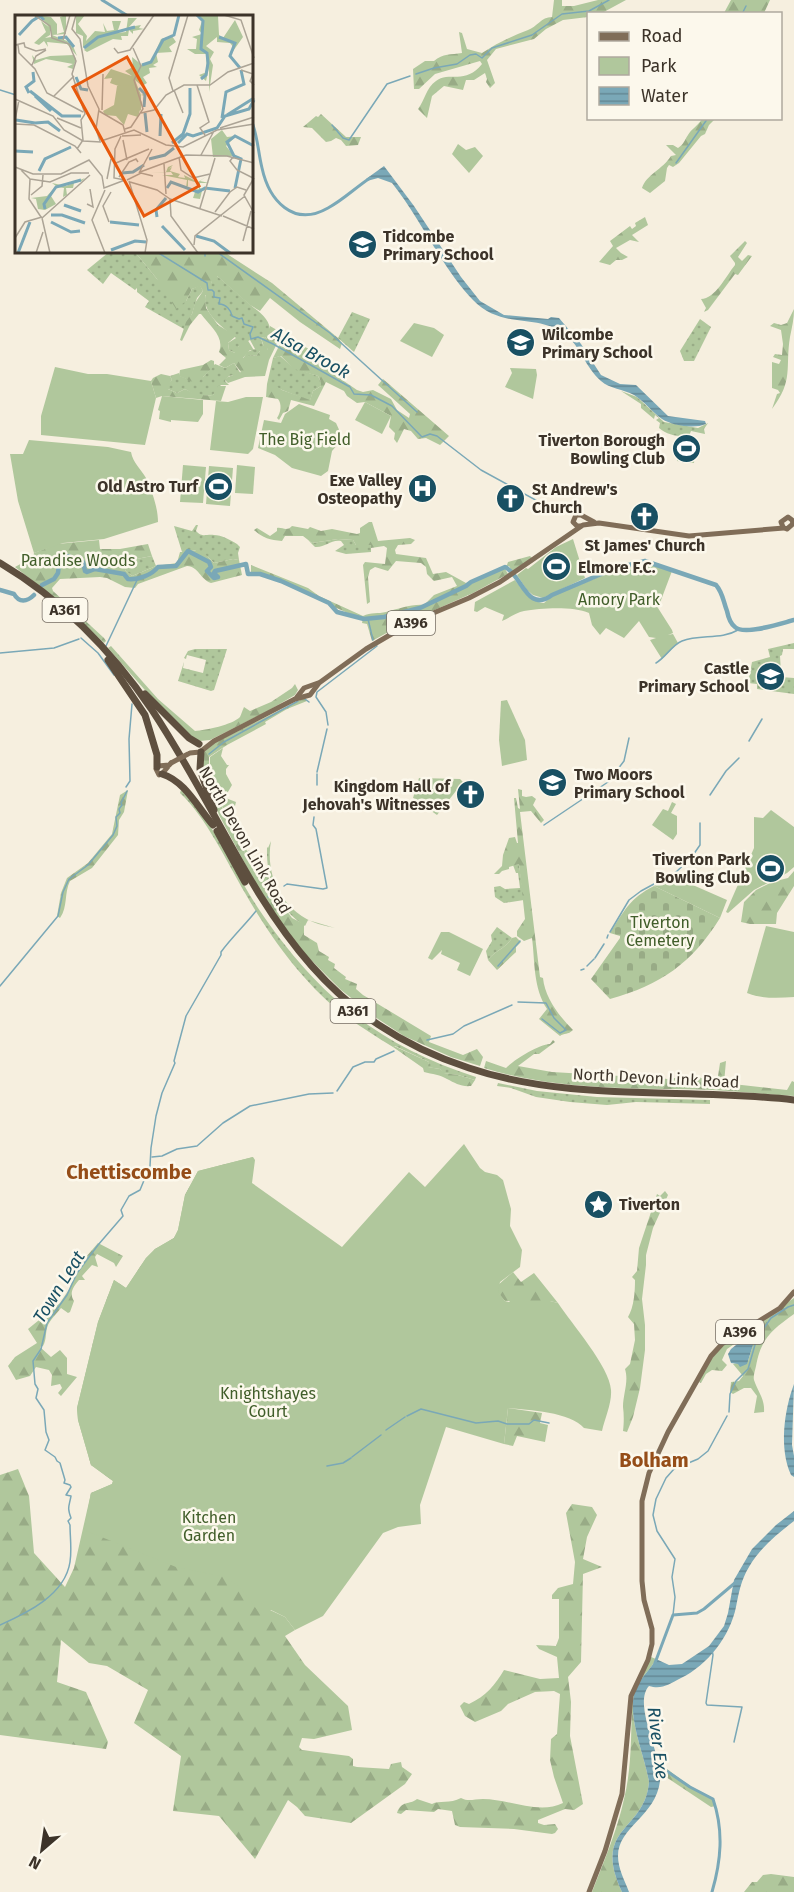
<svg xmlns="http://www.w3.org/2000/svg" width="794" height="1892" font-family="'Fira Sans',sans-serif">
	<defs>
		<pattern id="grass-dots" width="8" height="8" patternUnits="userSpaceOnUse" patternTransform="scale(1.5)"><rect width="8" height="8" fill="#b0c79c"/><path d="M2 2h.1M6 6h.1" fill="none" stroke="#98ab86" stroke-width="1.8" stroke-linecap="round"/></pattern>
		<pattern id="forest-firs" width="22" height="20" patternUnits="userSpaceOnUse" patternTransform="scale(1.5)"><rect width="22" height="20" fill="#b0c79c"/><path d="M5 1l3.5 6h-7zM16 11l3.5 6h-7z" fill="#98ab86"/></pattern>
		<pattern id="cemetery-stones" width="16" height="16" patternUnits="userSpaceOnUse" patternTransform="scale(1.5)"><rect width="16" height="16" fill="#b0c79c"/><path d="M2 7V4a2 2 0 0 1 4 0v3zM10 15v-3a2 2 0 0 1 4 0v3z" fill="#98ab86"/></pattern>
		<pattern id="water-rules" width="6" height="5" patternUnits="userSpaceOnUse" patternTransform="scale(1.5)"><rect width="6" height="5" fill="#7aa8b7"/><path d="M0 2.5h6" fill="none" stroke="#658995"/></pattern>
	</defs>
	<rect width="100%" height="100%" fill="#f6efdf"/>
	<g fill="url(#grass-dots)">
		<polygon points="109,252 135,252 157,279 186,301 192,289 200,285 203,291 197,298 192,314 184,329 145,307 149,301 137,292 137,288 135,290 111,273 103,284 87,270"/>
		<path d="M212,276H217C227,284 237,293 247,302C262,315 273,319 270,341L265,337L261,338L263,345L268,348L266,351H260L256,356L252,355L243,359L247,352L255,349L250,340L239,346L235,353L229,350L228,343L236,338C223,328 200,312 206,293C209,285 212,287 212,276Z"/>
		<polygon points="352,312 370,319 354,352 338,338"/>
		<polygon points="700,319 711,327 694,361 684,361 680,351"/>
		<polygon points="280,356 294,368 318,376 321,382 321,386 313,391 310,401 267,384 273,358"/>
		<polygon points="234,363 241,374 229,376 225,381 229,385 221,385 213,395 197,396 185,389 177,393 168,389 168,383 172,380 170,376 179,373 180,376 187,379 203,377 215,364 225,368"/>
		<path d="M621,391L637,397L664,422L698,428L708,423L704,429L705,434L691,431L689,436C678,437 667,435 659,428L660,423L656,420L659,418L655,415L654,419L641,408V404Z"/>
		<path d="M196,525H198L196,531C203,538 205,534 214,535C221,535 231,540 237,544L240,547L238,553L239,560L233,559L214,563C205,553 195,547 182,552L174,526L192,531Z"/>
		<path d="M338,539L353,540L356,545H371V552L346,554L335,551L344,545L341,541C331,539 325,548 315,547L308,540L312,543Z"/>
		<polygon points="152,556 156,566 132,576 125,570 126,561"/>
		<polygon points="794,643 794,649 783,649 782,655 780,656 781,672 769,674 769,686 779,686 781,677 794,678 794,694 757,689 757,684 748,683 752,662 770,657 768,649"/>
		<polygon points="195,649 227,649 214,690 211,691 178,681 184,662 183,668 203,673 206,660 187,655 186,659 184,658 188,651"/>
		<path d="M181,790C188,798 196,806 202,814C223,843 238,878 258,908C316,994 377,1045 476,1077L475,1080L458,1075L443,1073L440,1069L427,1067L429,1062L395,1046L393,1047C375,1036 356,1024 339,1011C301,980 269,935 245,893C227,862 206,817 180,793Z"/>
		<path d="M218,795L236,802L232,818L240,831L241,837L247,851L251,850V855L259,869C244,859 224,813 218,795Z"/>
		<path d="M271,841C265,875 281,908 313,922C320,925 328,926 335,928L308,920L305,926C277,908 266,880 267,847L268,848Z"/>
		<polygon points="519,864 524,900 504,903 495,897 494,887 500,886 505,889 520,888 518,873 516,873 513,865"/>
		<path d="M497,927L512,938C505,949 496,950 488,960L486,951L492,941L491,935Z"/>
		<polygon points="498,1083 537,1091 597,1097 710,1100 710,1104 636,1102 607,1105 570,1102 536,1097 511,1088 497,1086"/>
	</g>
	<g fill="url(#forest-firs)">
		<path d="M554,0H562V6H574L598,0H626L602,13L588,14V17L563,20L546,29L534,39L496,49L487,60L495,83L490,88L486,82L487,79L485,73L474,80H466L463,90L444,86L432,96L427,118L418,109C425,100 426,88 436,81C448,71 466,85 482,64L480,61L435,74L419,89H414L413,69L425,61H434C443,53 451,55 462,53L459,32L462,33L467,49L482,53C497,43 512,36 528,30C537,27 541,17 552,17Z"/>
		<polygon points="731,0 770,0 764,13 724,13"/>
		<polygon points="321,114 346,137 361,137 358,145 346,146 341,140 336,138 331,141 326,142 312,128 303,127 316,116 318,117"/>
		<path d="M702,119L714,120L709,125L705,134L701,136L679,163L673,167L669,165L667,168L665,181L650,193L642,188C646,175 663,169 671,156L676,155L666,145H673L678,148C684,144 684,141 688,135C691,129 698,126 702,119Z"/>
		<polygon points="645,217 648,225 632,235 639,242 630,240 616,248 621,253 628,257 622,260 616,260 610,265 599,262 613,246 610,241 630,226 632,229 636,226 635,223"/>
		<path d="M745,241L747,243L738,257L742,261L748,255L752,256L738,275L735,274L708,310L704,312L706,308L701,299C715,299 726,276 735,265V263L730,256Z"/>
		<path d="M135,252H224L272,283L338,338L342,343L340,349L300,322L270,298L260,311L250,305L217,276H213L209,295H205L206,308L218,325L236,336L228,343L229,350L235,353V350L239,346L240,342L247,339L255,352L250,350L243,358L252,355L256,356L260,351L268,349L264,347L261,338L265,337L270,341V326L282,333L269,360L265,376L245,377L228,383L225,380L228,377L241,372L234,363L225,368L219,365L226,358L219,352C225,337 210,326 201,314H199L190,325L182,341L180,340L186,322L192,314L195,303L203,291L200,286L192,289L186,301L176,309L157,279Z"/>
		<path d="M794,309C794,319 792,327 790,337C785,368 794,380 772,409L777,394L780,393L778,390L772,388V362L779,364L781,360L773,357L775,354L782,355L783,344L781,330L770,326L774,323L781,325L787,323Z"/>
		<path d="M281,342H293L312,350L318,360L330,367L332,373L357,390L363,392L373,390L391,399L397,410L409,418L410,414L378,385L383,379L449,436L440,445L426,438L418,439L411,431L404,429L397,443L394,439L395,433L389,427L391,416L365,402L357,403L347,396L344,391L326,382L314,406L291,400L288,411L283,413L279,420L277,418C281,412 282,404 278,399L266,397L267,384H273L282,390L310,400L313,391L321,386V382L318,376L294,369L281,356L273,358Z"/>
		<polygon points="211,360 214,361 214,366 199,381 193,382 179,376 180,370 203,365"/>
		<path d="M161,374L170,376L172,380L168,384V389L177,393L185,389C195,394 201,396 213,395L218,386H226L221,401L162,396L156,398L151,381L153,378Z"/>
		<path d="M369,522H372L378,541L410,538L415,540L411,544L398,545L395,550L396,554L426,558L433,574L446,572L466,583L507,565L508,562L530,556L532,558L512,571L509,566H506L505,569L508,574L473,593L403,624L372,641L367,624L362,623L363,618C324,608 293,577 251,573V565L308,588L319,596L363,616C371,612 378,614 386,612C399,609 411,604 424,605L434,595L457,586L452,577L434,581L427,574L426,567L421,563L396,561L388,571L375,567L370,570L368,577L370,602L367,604L363,565L365,562L385,564L387,548L384,546L371,548V545H356L353,540L338,539L312,543L303,536H285L282,541C270,540 263,538 254,530L257,528L270,536L277,531V528C283,527 286,532 292,526L308,529L310,527L321,531L332,529L357,534L360,533V528Z"/>
		<path d="M99,540L100,549H120L148,544L152,556L126,561L125,570L132,576L156,566L177,563L180,552H182L186,549L196,551L201,550L214,563L233,559L239,560L242,575L211,583C200,579 199,567 187,566L138,584L135,588L125,587L107,578L100,577L60,579L52,588L53,591L104,638L106,641L104,643L65,606L15,567L33,557L34,553L57,544Z"/>
		<path d="M111,646L158,699L195,731C206,730 232,725 240,717C241,715 243,709 244,707L250,711L271,702L292,688L295,684L298,690L295,695L266,712L210,740L200,741L194,739L158,705L108,648Z"/>
		<path d="M304,698L307,701L287,709L265,722L266,724L227,745L209,757V773L215,794L218,795C223,813 244,859 259,869L267,868L269,880L276,896L292,918L304,924V935L317,943L319,951L329,957L328,960L335,964L334,968L346,977L345,979L357,984L356,989L363,995L431,1036L429,1042L463,1055L477,1049L483,1057L480,1066L451,1057L404,1036L378,1019L341,990L303,952L265,901L219,815L203,772L204,752L210,745Z"/>
		<path d="M518,789L522,790V796L526,797L532,796L536,799L533,805L544,820L541,823L531,811L520,812L540,977L543,978C545,998 559,1016 573,1030C568,1035 564,1033 560,1036L539,1019L547,1009C533,988 535,961 532,938L524,941L517,936V931L525,919L519,864L509,867V869L502,871L499,874H494L502,866L503,855L509,838L515,837L517,843H518L514,798H516L518,808L520,809Z"/>
		<path d="M128,790L124,812L119,820L118,835L92,868L70,881C64,893 68,907 60,918L57,916L61,893L67,878L88,863L112,834L120,795Z"/>
		<polygon points="794,871 794,886 777,913 776,924 750,924 741,922 744,902 756,890 772,882 788,878"/>
		<path d="M516,937L521,942L516,947V952L497,970L488,960C496,950 505,949 512,938Z"/>
		<path d="M553,1040L555,1042L539,1054H534L518,1066L552,1072L637,1077L638,1078L641,1074L667,1079L698,1075L701,1078L714,1081L718,1076L720,1063L726,1061L724,1083L787,1090L792,1081L794,1082V1096C767,1095 739,1091 712,1090C636,1088 557,1091 484,1068L486,1061L506,1068C515,1059 538,1045 550,1044Z"/>
		<path d="M394,1046L429,1062L428,1067L440,1069L444,1073L458,1075L475,1080L471,1086C461,1087 455,1083 447,1079C441,1075 432,1074 424,1072L423,1068L393,1047Z"/>
		<polygon points="253,1157 245,1207 223,1565 270,1610 285,1617 295,1630 285,1636 305,1665 348,1706 352,1730 314,1739 302,1738 299,1747 302,1750 349,1756 353,1759 353,1766 357,1767 389,1769 391,1764 401,1762 402,1767 412,1774 405,1784 351,1823 305,1816 297,1807 288,1800 255,1859 219,1816 173,1811 181,1756 134,1723 148,1690 107,1666 89,1663 61,1640 57,1682 86,1692 108,1742 106,1749 0,1735 0,1475 18,1469 29,1496 34,1553 65,1587 74,1568 91,1493 112,1484 113,1481 91,1465 78,1420 77,1408 98,1322 114,1280 126,1288 146,1258 155,1249 174,1238 178,1230 185,1195 198,1171"/>
		<path d="M665,1191L668,1195L653,1228L646,1255V1265L642,1299L645,1325V1350L640,1388L633,1417L627,1432L623,1431C624,1422 624,1415 623,1407C623,1394 629,1382 625,1369L630,1364L635,1340L634,1324L628,1317C634,1307 635,1292 635,1280L632,1277L637,1271L639,1248L657,1194L660,1196Z"/>
		<path d="M98,1243L123,1256L116,1267L114,1263L97,1254L95,1257L98,1267L92,1265L82,1276L85,1280H79C73,1287 69,1293 74,1301L70,1312L68,1313L61,1308C57,1313 51,1319 48,1325C45,1332 47,1339 43,1346L40,1347L51,1357L60,1350L67,1358V1374L77,1377L61,1396L58,1393L62,1388L60,1384L51,1386L52,1375L49,1370L36,1367L30,1376L16,1380L8,1366L15,1357L37,1343L28,1329L60,1303L70,1288L74,1271Z"/>
		<polygon points="513,1272 521,1282 534,1273 558,1303 550,1301 505,1301 497,1292 498,1285"/>
		<path d="M794,1298V1314C772,1330 761,1338 756,1366C755,1371 753,1376 754,1380C758,1392 765,1399 764,1412L754,1413L757,1396L751,1388H744L733,1394L730,1392L731,1382L739,1381L743,1376L733,1364L748,1361L754,1342L749,1334L727,1349L722,1360L727,1365L722,1371L712,1370L706,1374L701,1383L699,1382L706,1365L721,1347Z"/>
		<polygon points="508,1408 542,1413 540,1423 548,1425 545,1442 517,1436 513,1446 504,1444"/>
		<path d="M572,1504L592,1507L597,1515L587,1537L583,1559L602,1567L583,1574L581,1662L568,1677L571,1702L570,1736L583,1804L574,1810L565,1809L538,1820V1823L544,1825L555,1824L558,1829L555,1833L552,1834L514,1829L460,1827L455,1825L452,1811L438,1809L434,1812L406,1810L401,1814L397,1813C401,1800 410,1805 417,1799L432,1804C439,1800 450,1804 461,1798C469,1802 473,1799 483,1799C509,1799 539,1815 563,1803L554,1777L550,1760L551,1739L557,1734L560,1694L554,1691L535,1692L508,1704L501,1711L475,1722L465,1716L460,1706L464,1702L469,1704C486,1696 495,1685 504,1670L540,1679L559,1678L557,1657L539,1649L536,1645L556,1646L559,1638V1599H552V1595L558,1588L573,1584L575,1562L566,1513Z"/>
		<path d="M651,1657L656,1659C651,1669 642,1676 637,1686C624,1711 645,1755 649,1782C645,1832 591,1826 622,1892H592C604,1861 617,1831 624,1799C632,1767 631,1733 632,1700L637,1684Z"/>
		<polygon points="658,1762 688,1785 713,1798 716,1806 711,1807 660,1773"/>
		<polygon points="771,1874 794,1877 794,1892 744,1892 752,1882 757,1882 763,1875"/>
	</g>
	<path fill="url(#cemetery-stones)" d="M654,886L720,918C692,963 661,985 610,999L591,979L620,938V936L610,933C624,911 630,898 654,886Z"/>
	<g fill="#b0c79c">
		<polygon points="458,144 466,150 475,147 483,156 469,173 452,154"/>
		<polygon points="414,323 434,328 444,335 432,357 400,341"/>
		<polygon points="55,367 88,374 107,374 151,381 156,398 145,445 41,435 41,416"/>
		<polygon points="510,368 536,369 537,375 533,399 505,387 512,373"/>
		<polygon points="162,396 203,400 203,414 198,422 171,420 171,422 159,419 160,411 158,410"/>
		<polygon points="246,397 263,397 253,449 248,454 210,450 216,401 228,402"/>
		<polygon points="365,402 391,416 382,434 355,420"/>
		<polygon points="299,404 330,415 329,419 336,423 341,434 339,443 332,451 328,471 321,476 292,468 275,455 258,448 264,420 281,423 285,414"/>
		<path d="M29,440L108,447L131,452C133,463 141,469 146,478C152,491 158,508 158,522L104,539L63,543L34,553L18,501L10,454H23Z"/>
		<polygon points="696,440 694,463 677,461 677,456 675,455 678,441"/>
		<polygon points="183,465 206,467 203,503 180,502"/>
		<polygon points="237,465 255,467 253,494 235,493"/>
		<polygon points="209,466 233,468 230,506 206,504"/>
		<polygon points="573,539 585,578 543,598 533,595 527,590 517,575 526,568 528,569 556,547"/>
		<path d="M646,562L672,571L658,608L672,630L673,633L668,635L673,634L678,643L662,659L650,640L656,638L649,637L639,621L624,638L606,628L600,635L592,625L589,613C573,606 541,608 524,611C517,612 509,618 502,621L504,615L485,607L477,612L474,611L475,602L515,580C523,590 530,602 544,603L552,596L626,566Z"/>
		<polygon points="507,700 525,740 527,760 502,766 499,740 501,701"/>
		<polygon points="223,748 221,756 227,765 229,765 226,769 226,774 232,785 225,797 215,794 210,767 210,757"/>
		<polygon points="419,778 460,779 463,782 437,815 413,798"/>
		<polygon points="672,802 676,804 671,813 677,816 677,834 673,840 652,825 663,809 668,811"/>
		<polygon points="771,810 794,827 794,867 787,873 754,890 728,913 726,912 754,848 754,817 763,818"/>
		<polygon points="670,875 727,900 720,918 654,886"/>
		<path d="M766,926L794,932V997C778,998 762,999 747,993Z"/>
		<polygon points="441,932 449,932 483,949 470,976 457,970 460,963 441,954 442,950 432,960 428,958"/>
		<path d="M464,1144L480,1168L485,1172L497,1175L503,1180L511,1209L510,1226L522,1250L520,1267L500,1282L498,1292L505,1301L509,1302L510,1301H550L558,1303C571,1323 610,1367 611,1390C612,1403 605,1418 602,1431L584,1428C571,1412 528,1410 508,1408L504,1444L446,1427L420,1505L421,1524L398,1527L383,1533L323,1616L295,1630L285,1617L271,1610L261,1615L240,1587L225,1577L176,1567L84,1530L91,1493L112,1484L113,1481L91,1465L78,1420L77,1408L98,1322L114,1280L126,1288L146,1258L155,1249L174,1238L178,1230L185,1195L198,1171L253,1157L255,1160L252,1183L342,1247L409,1172L425,1187Z"/>
	</g>
	<g fill="url(#water-rules)">
		<path d="M384,166L414,206L461,277L480,301L504,315L548,319L551,317L559,318L581,344L601,375L620,384L636,385L668,416L705,421L706,424C695,429 673,426 662,419C652,412 645,402 634,395C623,389 610,389 601,381C585,367 581,347 565,334C536,313 502,330 473,300C442,268 420,218 392,183L378,178L367,181L366,179Z"/>
		<polygon points="746,1337 754,1342 747,1364 740,1367 738,1364 731,1363 728,1354 731,1349"/>
		<path d="M794,1384L792,1445L794,1456V1477L791,1475C779,1448 784,1411 794,1384Z"/>
		<path d="M794,1511V1521C777,1534 760,1548 749,1567C741,1580 739,1592 736,1607C730,1636 708,1665 681,1678C669,1684 662,1690 649,1686C632,1705 663,1756 660,1781C656,1816 618,1827 618,1856C618,1869 625,1881 629,1892H622C591,1826 645,1832 649,1782C645,1755 624,1711 637,1686C642,1676 651,1669 656,1659L669,1665L682,1664L709,1646L724,1626L728,1613L734,1580L752,1549L776,1525Z"/>
	</g>
	<g fill="none" stroke-linecap="round" stroke-linejoin="round">
		<g stroke="#7aa8b7" stroke-width="1.5">
			<polyline points="742,14 746,6"/>
			<polyline points="416,74 434,68 457,64 470,55 476,54 482,58 492,48 532,35 562,14 589,11 609,0"/>
			<polyline points="0,90 16,95"/>
			<polyline points="332,125 343,138 349,140 387,84 410,76"/>
			<polyline points="676,163 708,118"/>
			<path d="M157,252L207,283L208,290H212L214,292V297L220,298L219,304C226,304 231,310 232,316L239,319L242,318L244,324L253,327L250,334L251,339L258,337L273,344L350,387L354,394L371,395L392,406L422,437L430,434L437,436L481,470L561,514"/>
			<polyline points="217,252 330,333 417,412"/>
			<polyline points="205,256 205,252"/>
			<polyline points="368,619 373,640"/>
			<polyline points="81,638 98,653 114,675"/>
			<polyline points="106,646 138,578"/>
			<polyline points="0,653 54,648 79,639"/>
			<path d="M656,663C666,657 672,645 682,641C700,634 721,640 738,630"/>
			<polyline points="305,699 309,702"/>
			<polyline points="328,725 326,712 316,697 317,692 377,646"/>
			<polyline points="749,741 762,719"/>
			<polyline points="209,754 224,742 298,701"/>
			<polyline points="317,772 327,729"/>
			<polyline points="317,785 317,774"/>
			<polyline points="126,787 130,781 129,739 132,704"/>
			<polyline points="710,795 726,771 739,758"/>
			<polyline points="544,825 608,782 624,761 629,738"/>
			<polyline points="284,886 287,884 323,889 327,888 316,829 313,825 314,817"/>
			<polyline points="268,897 271,894"/>
			<polyline points="610,932 629,900 641,891 676,872 691,858 700,845 700,823"/>
			<polyline points="607,938 608,935"/>
			<polyline points="595,958 604,944"/>
			<polyline points="498,966 520,941"/>
			<polyline points="587,966 594,959"/>
			<polyline points="581,970 584,969"/>
			<polyline points="0,986 58,916 63,892 69,879 88,865 113,835 117,826 116,817 120,813 119,809 122,805 121,803 127,791"/>
			<polyline points="518,1002 546,1003 554,1018 566,1030 560,1033 542,1019"/>
			<polyline points="427,1040 453,1034 464,1026 512,1005"/>
			<polyline points="337,1091 353,1067 365,1062 374,1062 376,1059 394,1051"/>
			<polyline points="152,1157 162,1156 177,1149 197,1146 223,1123 250,1106 309,1094 333,1093"/>
			<polyline points="729,1412 730,1394 736,1381 748,1369 757,1338 771,1318 788,1307 794,1305"/>
			<polyline points="407,1416 421,1409 476,1423 498,1421 507,1424 529,1424 534,1420 549,1423"/>
			<polyline points="386,1430 405,1417"/>
			<polyline points="352,1457 381,1435"/>
			<polyline points="327,1466 343,1463 351,1458"/>
			<polyline points="673,1615 675,1597 672,1577 675,1559 657,1531 653,1515 656,1499 666,1478 674,1469 698,1459 708,1451 727,1416"/>
			<path d="M0,1625C27,1613 65,1595 70,1562C72,1550 70,1537 70,1525L68,1521L71,1518C67,1507 69,1507 71,1496L66,1495L71,1487L70,1485L64,1483L65,1480L60,1463L57,1461L55,1457L45,1450L49,1440L46,1432L44,1410L36,1398L38,1389L35,1384L33,1361L41,1349L47,1323L67,1295L77,1273L98,1245L123,1216L121,1210L129,1196L140,1190L150,1166L151,1148L156,1116L162,1093L175,1063L174,1061L186,1016L221,955V952C232,937 245,925 256,911"/>
			<polyline points="712,1650 713,1655 706,1703 707,1705 742,1707 734,1742"/>
		</g>
		<g stroke="#7aa8b7" stroke-width="3">
			<polyline points="102,0 128,16"/>
			<path d="M252,122C258,138 258,152 262,168C269,200 293,228 328,208C343,200 355,188 370,178"/>
			<polyline points="655,1663 673,1615 697,1613 704,1609 736,1582"/>
			<path d="M655,1763L690,1787L713,1799C724,1831 721,1861 712,1892"/>
		</g>
		<g stroke="#7aa8b7" stroke-width="4.5">
			<path d="M42,585L54,579L58,573L59,564L68,556L83,562L85,571L87,572L95,569L124,574L128,579C138,580 152,575 158,567L176,566L188,551L209,562L211,567L207,571L214,578L218,577L214,573L215,571L246,564L248,574H260L281,581L329,603L337,612L364,619L384,617L420,608L466,586L471,582L505,567C522,575 527,614 552,595L613,569L645,561L716,585C723,593 723,601 727,611C728,616 731,624 735,627C744,636 782,623 794,620"/>
			<path d="M0,590L14,594C19,603 27,602 34,595"/>
		</g>
		<g stroke="#806d58" stroke-width="5">
			<polyline points="793,524 792,520 788,517 781,522 783,527 787,529 794,523"/>
			<polyline points="581,526 577,526 573,522 576,515 581,515 594,522"/>
			<polyline points="297,697 304,688 318,683"/>
			<polyline points="190,753 200,752 214,741 295,699 310,695 319,683 366,649 412,622 469,598 500,582 583,525 599,523 689,536 784,528"/>
			<polyline points="169,765 158,766 156,769 159,775 162,774 171,763"/>
			<polyline points="589,1892 605,1851 622,1794 631,1696 648,1660 652,1644 652,1629 644,1600 642,1581 642,1501 649,1473 668,1432 711,1356 722,1344 780,1308 794,1292"/>
		</g>
		<g stroke="#5e4f3f" stroke-width="7">
			<path d="M0,563C61,599 112,651 152,710C249,856 282,1007 469,1068C573,1103 687,1087 794,1100"/>
			<polyline points="108,660 145,715 157,755 157,767"/>
			<polyline points="145,694 189,738 199,744"/>
			<polyline points="201,752 200,769 214,810"/>
			<path d="M162,774C185,781 198,808 213,825"/>
			<polyline points="217,831 245,882"/>
		</g>
		<polyline stroke="#806d58" stroke-width="5" points="171,763 188,754"/>
	</g>
	<defs>
		<symbol id="school-disc" viewBox="-11 -11 22 22"><circle r="9.5" fill="#195063" stroke="#fcf8ec"/><path d="M0-5L7-2L0 1L-7-2ZM-4 1L0 2.5L4 1V4Q0 6-4 4Z" fill="#fff"/></symbol>
		<symbol id="stadium-disc" viewBox="-11 -11 22 22"><circle r="9.5" fill="#195063" stroke="#fcf8ec"/><path d="M0-5a6.5 5 0 1 0 0 10a6.5 5 0 1 0 0-10ZM-3.5-1.8h7v3.6h-7Z" fill="#fff"/></symbol>
		<symbol id="hospital-disc" viewBox="-11 -11 22 22"><circle r="9.5" fill="#195063" stroke="#fcf8ec"/><path d="M-5-5h3v3.5h4V-5h3V5h-3V1.5h-4V5h-3Z" fill="#fff"/></symbol>
		<symbol id="church-disc" viewBox="-11 -11 22 22"><circle r="9.5" fill="#195063" stroke="#fcf8ec"/><path d="M-1.2-6h2.4v3.5h3.3v2.4h-3.3V6h-2.4V-.1h-3.3v-2.4h3.3Z" fill="#fff"/></symbol>
		<symbol id="sight-disc" viewBox="-11 -11 22 22"><circle r="9.5" fill="#195063" stroke="#fcf8ec"/><path d="M0-6L1.8-2.2L6-1.7L2.9 1.2L3.7 5.4L0 3.3L-3.7 5.4L-2.9 1.2L-6-1.7L-1.8-2.2Z" fill="#fff"/></symbol>
	</defs>
	<g fill-rule="evenodd">
		<use href="#school-disc" x="346" y="228" width="33" height="33"/>
		<use href="#school-disc" x="504" y="326" width="33" height="33"/>
		<use href="#stadium-disc" x="670" y="432" width="33" height="33"/>
		<use href="#stadium-disc" x="202" y="470" width="33" height="33"/>
		<use href="#hospital-disc" x="406" y="472" width="33" height="33"/>
		<use href="#church-disc" x="494" y="482" width="33" height="33"/>
		<use href="#church-disc" x="628" y="500" width="33" height="33"/>
		<use href="#stadium-disc" x="540" y="550" width="33" height="33"/>
		<use href="#school-disc" x="754" y="660" width="33" height="33"/>
		<use href="#school-disc" x="536" y="766" width="33" height="33"/>
		<use href="#church-disc" x="454" y="778" width="33" height="33"/>
		<use href="#stadium-disc" x="754" y="852" width="33" height="33"/>
		<use href="#sight-disc" x="582" y="1188" width="33" height="33"/>
	</g>
	<g text-anchor="middle" dominant-baseline="central" stroke-width="5" stroke-linejoin="round" paint-order="stroke">
		<g fill="#fcf8ec" stroke="#766e64" stroke-width="1.5">
			<rect x="42.5" y="598" width="45" height="24" rx="4.5"/>
			<rect x="387" y="611" width="48" height="24" rx="4.5"/>
			<rect x="330.5" y="999" width="45" height="24" rx="4.5"/>
			<rect x="716" y="1320" width="48" height="24" rx="4.5"/>
		</g>
		<g font-size="15" font-weight="bold" fill="#3c3329">
			<text x="65" y="610">A361</text>
			<text x="411" y="623">A396</text>
			<text x="353" y="1011">A361</text>
			<text x="740" y="1332">A396</text>
		</g>
		<g font-size="16" font-weight="bold" fill="#3c3329" stroke="#fcf8ec" text-anchor="start">
			<text x="383" y="236">Tidcombe<tspan x="383" dy="18">Primary School</tspan></text>
			<text x="542" y="334">Wilcombe<tspan x="542" dy="18">Primary School</tspan></text>
			<text x="665" y="440" text-anchor="end">Tiverton Borough<tspan x="665" dy="18">Bowling Club</tspan></text>
			<text x="402" y="480" text-anchor="end">Exe Valley<tspan x="402" dy="18">Osteopathy</tspan></text>
			<text x="198" y="486" text-anchor="end">Old Astro Turf</text>
			<text x="532" y="489">St Andrew's<tspan x="532" dy="18">Church</tspan></text>
			<text x="645" y="545" text-anchor="middle">St James' Church</text>
			<text x="578" y="567">Elmore F.C.</text>
			<text x="749" y="668" text-anchor="end">Castle<tspan x="749" dy="18">Primary School</tspan></text>
			<text x="574" y="774">Two Moors<tspan x="574" dy="18">Primary School</tspan></text>
			<text x="450" y="786" text-anchor="end">Kingdom Hall of<tspan x="450" dy="18">Jehovah's Witnesses</tspan></text>
			<text x="750" y="859" text-anchor="end">Tiverton Park<tspan x="750" dy="18">Bowling Club</tspan></text>
			<text x="619" y="1204">Tiverton</text>
		</g>
		<g font-size="16" fill="#415e2a" stroke="#fcf8ec">
			<text x="305" y="439">The Big Field</text>
			<text x="78" y="560">Paradise Woods</text>
			<text x="619" y="599">Amory Park</text>
			<text x="660" y="922">Tiverton<tspan x="660" dy="18">Cemetery</tspan></text>
			<text x="268" y="1393">Knightshayes<tspan x="268" dy="18">Court</tspan></text>
			<text x="209" y="1517">Kitchen<tspan x="209" dy="18">Garden</tspan></text>
		</g>
		<g font-size="16" fill="#3c3329" stroke="#fcf8ec">
			<text transform="translate(245 840) rotate(60)">North Devon Link Road</text>
			<text transform="translate(656 1078) rotate(3)">North Devon Link Road</text>
		</g>
		<g font-size="18" font-style="italic" fill="#195063" stroke="#fcf8ec">
			<text transform="translate(311 353) rotate(29)">Alsa Brook</text>
			<text transform="translate(59 1287) rotate(-58)">Town Leat</text>
			<text transform="translate(658 1743) rotate(83)">River Exe</text>
		</g>
		<g font-size="20" font-weight="bold" fill="#954d18" stroke="#fcf8ec">
			<text x="129" y="1172">Chettiscombe</text>
			<text x="654" y="1460">Bolham</text>
		</g>
	</g>
	<g transform="translate(15 15)">
		<rect width="238" height="238" fill="#f6efdf"/>
		<path d="M207,115L212,122L221,121L211,131L219,141L198,142L196,124Z" fill="#b0c79c"/>
		<path d="M20,0L36,2L42,9V19L49,17L45,2L51,0V19L37,20L52,26L58,31L62,41L52,29L32,27L33,32L29,26L24,30L19,28L31,17L26,6L35,13V20L30,23L36,22V15L25,1L20,3ZM61,0H70L63,9L72,21L71,26L80,16L90,17L88,8L92,16L99,15L97,6H106L102,18L111,17L113,3H122L114,12L126,10L124,13L129,14L118,16V19L114,15L113,21H106L107,25L98,24L72,37L69,35L77,27L68,33V21L61,18ZM182,0L203,1L204,20L208,23L220,5L228,22L216,39L219,33L215,28L202,27V22L191,31L199,37L195,44L198,50L194,77V53L191,66L184,60L192,57L191,39H180L172,34H181L182,24L177,22L187,19L184,15L187,6ZM157,21L161,27L154,32L157,37L141,38L143,47L138,50L142,52L134,53L135,58L128,62L132,68L127,71L120,65L126,80L131,78L130,90V81L126,80V96L109,73L95,68L97,63L89,64L96,54L117,61L110,56L118,52L117,42L127,50L136,47L146,24ZM17,40L21,45L35,41L59,40L61,44L58,54L52,52L58,49L31,44L19,49ZM158,150L154,154L157,152L155,156L165,159L163,162L170,163L169,160L183,167L192,161L185,166L194,168H185V173L187,174L189,173L192,174L187,176L185,184L178,183L180,177L177,175L184,174L183,168L173,165V171L171,173L172,165L147,160H158L156,157L136,158L151,157L153,152ZM70,163L67,166L59,168L58,173H51L52,180L48,182L49,173L41,172L36,181L41,189L30,195L23,194L21,184L16,183L32,181L41,171L37,168L51,171Z" fill="#b0c79c"/>
		<path d="M120,70L127,88L123,102L113,99L109,110L101,101L90,100L88,96L99,90L102,71Z" fill="#b0c79c"/>
		<path fill="none" stroke="#7aa8b7" stroke-width="3" d="M182,0L188,6L186,34L192,38L193,48L191,60L186,64M4,20L17,6L25,1L29,5M204,22L220,28L215,41L225,53M43,23L51,22L59,32M69,33L83,22L120,12M127,50L136,47L148,25L159,20L164,0M61,62L66,74L73,75M124,73L130,79L129,92M15,76L47,101H66M14,78L11,72L19,66L18,57M20,81L36,96M130,98L132,117M212,100L239,83M207,103L211,77L229,69L226,55M1,105L20,108M20,108L33,107L45,116M145,121L146,99M157,128L168,119L175,99V73M163,128L172,119L178,121L202,113L210,101L234,94L239,85M0,136L18,137M134,144L150,140L159,133M24,156L30,144L56,132M107,158L118,157L129,150M152,173L156,167L183,177L190,173L215,176M220,173L226,144L219,141L212,127L220,121L239,131M49,190L66,196M30,194L29,189L41,172L66,165M36,200H47L70,208M142,202L141,195L151,183M36,207L56,217L65,216M95,207L124,210M147,211L170,235M181,221L199,226L215,238M96,235L120,226L131,227M3,238L15,207"/>
		<path fill="none" stroke="#aca496" stroke-width="1.5" d="M19,0L35,11L37,23L54,29L61,46L57,59L70,99L66,105L68,125L62,134M61,0L57,14L65,24L73,71L84,94L81,114L85,126M209,0L226,5L239,43M48,25L55,0M0,30L9,28L10,32L21,36L31,34M3,30L4,38L20,54L32,78L68,97M99,33L103,38L115,35L139,0M17,50L21,41L31,35M226,55L238,59L235,66L239,70M182,70L194,107L185,113L190,120M159,75L168,98M158,76L154,63L173,0M39,81L59,61M0,84L38,101L49,115L68,126L86,127M87,95L88,59M84,96L108,110L110,117M126,98L139,95L151,80L169,70H195L213,57L239,48M42,103L66,113M0,105L4,85M0,109L19,110L60,131L66,138M205,113L239,102M110,114L116,112L128,94L119,65L126,51L118,33M106,121L100,134L99,163L110,165M107,121L126,120M108,125L112,145M86,126L119,115L151,130L168,132L202,115L239,109M186,140L199,116M164,142L166,155L178,163L195,159M218,142L215,146L222,155L238,163M101,148L134,134M149,149L151,179M0,152L18,159H46L74,145L87,161L89,173L110,165M6,155L15,164L14,184L26,202M125,157L171,140L212,141L239,148M124,158L137,134M104,162L114,147L121,144L123,147M239,163L229,180L239,198M15,164L35,167L56,158H74M92,164L96,144M112,165L126,158L138,161M114,166L132,225L130,238M115,167L142,175L155,184M90,175L77,205L90,238M16,180L27,171L28,160M155,184L156,201L183,238M155,184L207,201M72,189L78,192L75,174M185,193L200,143M200,197L215,177L222,172L231,175M208,201L239,214M27,203L75,160M27,203L35,238M94,207L88,191L96,177M0,223L10,207L27,202M228,226L236,196M179,230L180,221L230,181M21,238L28,217"/>
		<path fill="#e8590c" fill-opacity="0.15" stroke="#e8590c" stroke-width="3" d="M112,42L184,171L129,201L58,72Z"/>
		<rect width="238" height="238" fill="none" stroke="#3c3329" stroke-width="3"/>
	</g>
	<rect x="587" y="12" width="195" height="108" fill="#fcf8ec" stroke="#afa99e" stroke-width="1.5"/>
	<rect x="599" y="32" width="30" height="9" fill="#806d58" stroke="#afa99e" stroke-width="1.5"/>
	<text x="641" y="42" font-size="18" fill="#3c3329">Road</text>
	<rect x="599" y="57" width="30" height="18" fill="#b0c79c" stroke="#afa99e" stroke-width="1.5"/>
	<text x="641" y="72" font-size="18" fill="#3c3329">Park</text>
	<rect x="599" y="87" width="30" height="18" fill="url(#water-rules)" stroke="#afa99e" stroke-width="1.5"/>
	<text x="641" y="102" font-size="18" fill="#3c3329">Water</text>
	<g transform="translate(42 1850) rotate(209)" stroke="#fcf8ec" stroke-width="4.5" paint-order="stroke">
	<path d="M0-4.5L10 22L0 15L-10 22Z" fill="#3c3329"/>
	<text y="-9" font-size="16" font-weight="bold" text-anchor="middle" fill="#3c3329">N</text>
	</g>
</svg>
